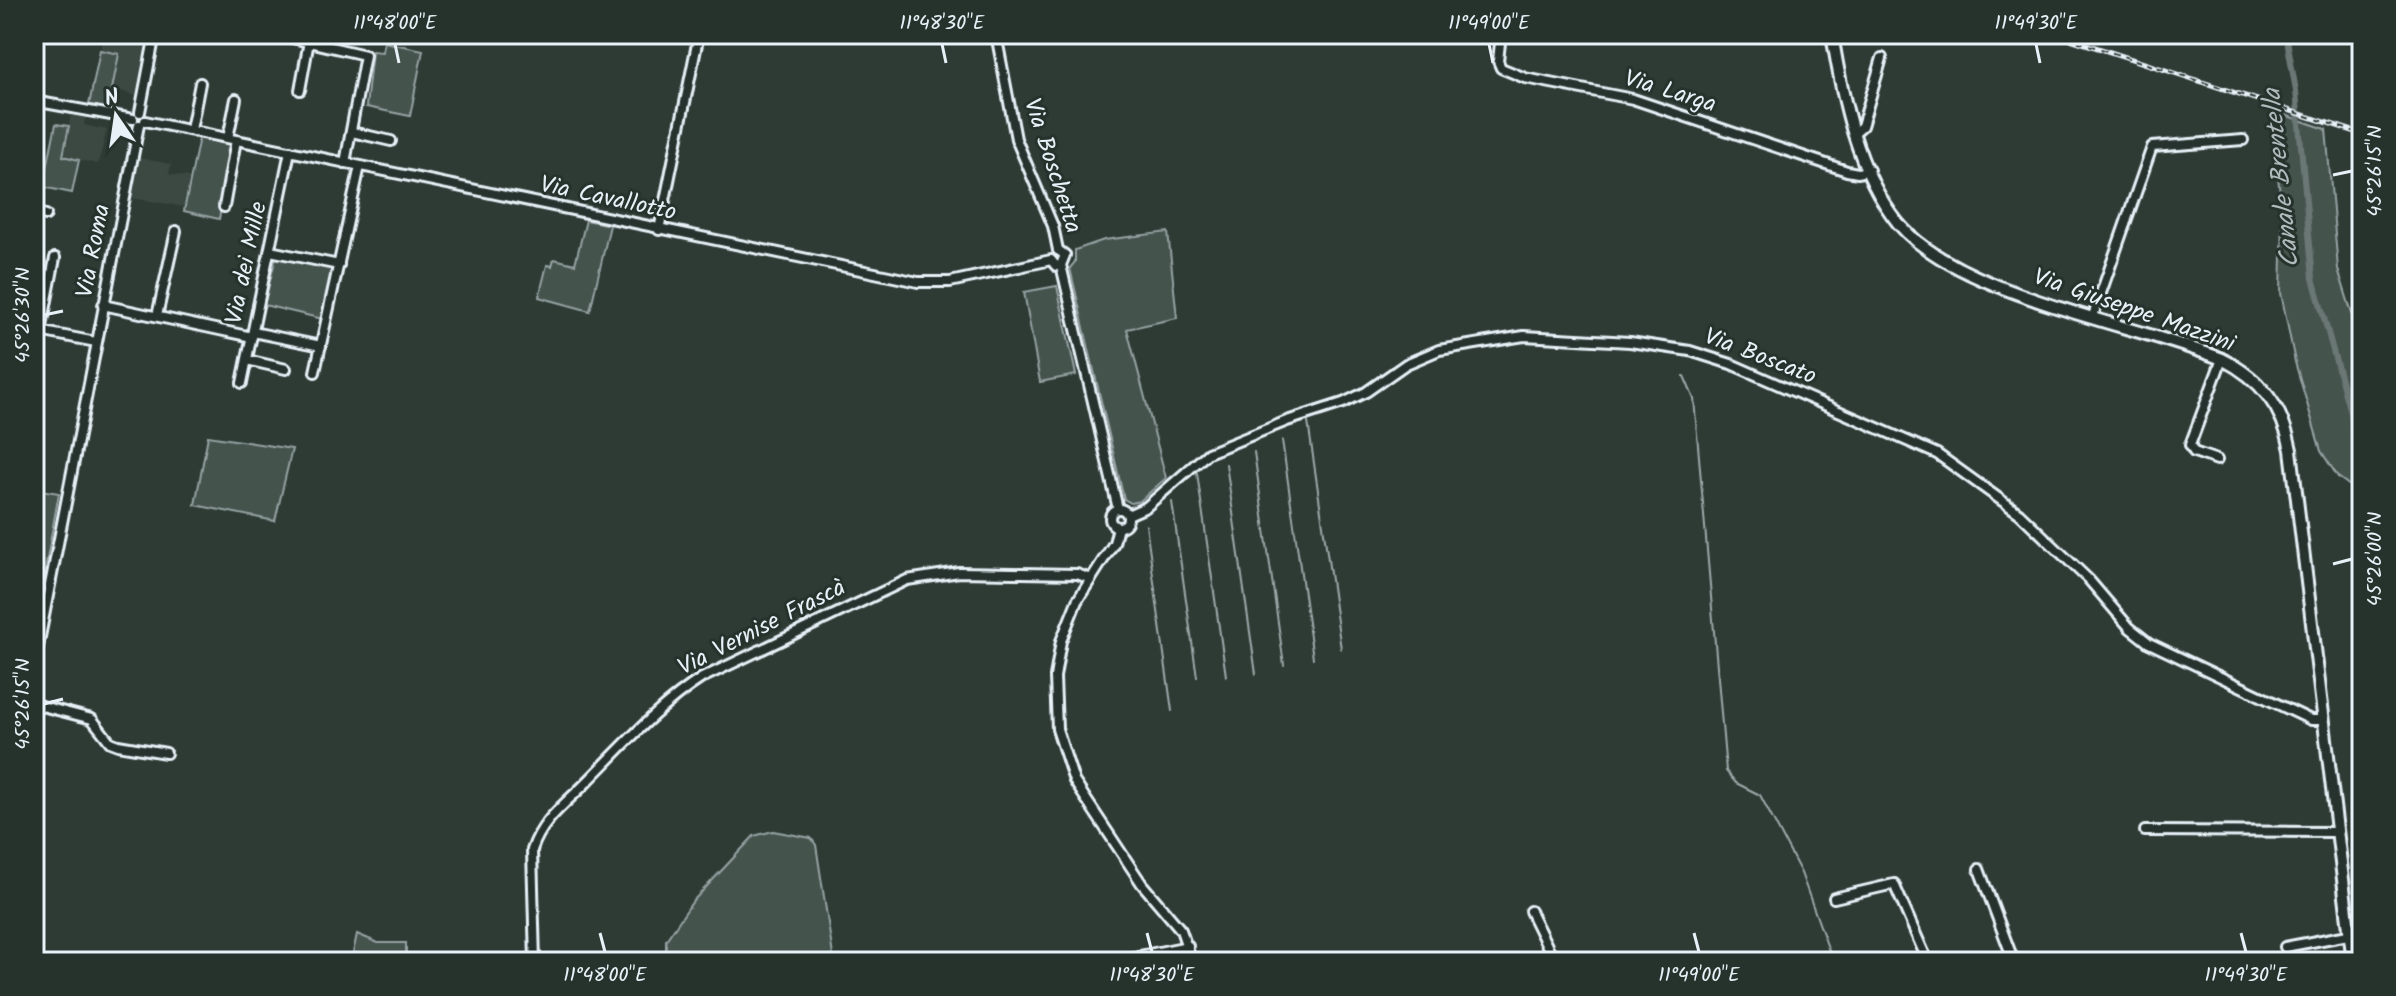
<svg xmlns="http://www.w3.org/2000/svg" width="2396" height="996" font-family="Kalam,sans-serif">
	<rect width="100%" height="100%" fill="#2e3b35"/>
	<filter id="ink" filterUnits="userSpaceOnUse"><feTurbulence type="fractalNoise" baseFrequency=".0125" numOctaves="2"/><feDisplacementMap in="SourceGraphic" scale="16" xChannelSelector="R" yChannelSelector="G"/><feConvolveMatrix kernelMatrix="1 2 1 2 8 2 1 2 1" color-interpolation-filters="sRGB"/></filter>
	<g filter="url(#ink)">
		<g fill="#3b4843">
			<polygon points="104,34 147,34 136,96 113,88 120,54 101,50"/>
			<polygon points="71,114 85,117 84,125 107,130 98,164 62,156"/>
			<polygon points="139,158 171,164 169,174 189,177 185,207 132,198"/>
		</g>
		<g fill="#45524e" stroke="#96a2a3" stroke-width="2">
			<polygon points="384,42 423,50 410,116 366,107 372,51 382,52"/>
			<polygon points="100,50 119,54 108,109 89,105"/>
			<polygon points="2270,110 2326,129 2338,269 2362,346 2362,514 2350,486 2338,477 2321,451 2295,362 2281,293 2283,219"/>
			<polygon points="56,124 69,126 63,156 79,160 72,193 43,187"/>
			<polygon points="199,137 233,144 219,219 184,211"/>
			<polygon points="586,220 610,225 590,311 539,297 547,265 552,266 554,259 575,264"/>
			<polygon points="1168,232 1177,318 1127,329 1166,478 1140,501 1131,503 1124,499 1070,268 1075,262 1075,250 1104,240"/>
			<polygon points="276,257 333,269 323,319 264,305"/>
			<polygon points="1057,286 1076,375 1040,382 1024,292"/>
			<polygon points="208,436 292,449 275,521 195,505"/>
			<polygon points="34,489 59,493 40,598 34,596"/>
			<polygon points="773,831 811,838 816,845 834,962 666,962 666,940 693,901 754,836"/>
			<polygon points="357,934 378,943 406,943 406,962 351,962"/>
		</g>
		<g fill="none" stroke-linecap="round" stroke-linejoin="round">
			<g stroke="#9da8a9" stroke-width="2">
				<polyline points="1684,376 1694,399 1726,771 1736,783 1760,795 1801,873 1833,962"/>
				<polyline points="1308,422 1341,649"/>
				<polyline points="1282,440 1313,658"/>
				<polyline points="1254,452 1284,665"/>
				<polyline points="1226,464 1256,674"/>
				<polyline points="1197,473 1226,676"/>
				<polyline points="1172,502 1197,677"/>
				<polyline points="1146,525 1172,711"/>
				<polyline points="528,858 528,848"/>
			</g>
			<polyline stroke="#6b7775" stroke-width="6" points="2286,34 2296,91 2313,278 2362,456"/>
			<defs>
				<g id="minor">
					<polyline points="275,34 365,55 345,163"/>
					<polyline points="996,34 1016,139 1053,226 1058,250"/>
					<polyline points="1501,34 1498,61 1501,68 1525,78 1633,99 1847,171 1858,173 1869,170"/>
					<polyline points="300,90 309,41"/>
					<polyline points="34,101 133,119"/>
					<polyline points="140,112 155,34"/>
					<polyline points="145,121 918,282 950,282 1051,260 1056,266 1061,265"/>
					<polyline points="191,130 200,83"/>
					<polyline points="352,132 391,141"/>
					<polyline points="1855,132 1862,126 1882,58"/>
					<polyline points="228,138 236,99"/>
					<polyline points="224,207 236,140"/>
					<polyline points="34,212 46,215"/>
					<polyline points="659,230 699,34"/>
					<polyline points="1058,250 1065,255 1061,265 1118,509"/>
					<polyline points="270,251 339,265"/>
					<polyline points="103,305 252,337"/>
					<polyline points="157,316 176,231"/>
					<polyline points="2093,316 2152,147 2243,140"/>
					<polyline points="34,330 96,342"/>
					<polyline points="41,332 55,258"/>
					<polyline points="253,332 321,346"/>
					<polyline points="247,360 286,369"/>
					<polyline points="315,372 360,166"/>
					<polyline points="242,383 290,151"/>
					<polyline points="2217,460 2194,452 2190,445 2222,359"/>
					<circle cx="1119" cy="518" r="9"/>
					<polyline points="1128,515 1146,507 1208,453 1287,421 1343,403 1366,392 1406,364 1439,350 1524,336 1630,342 1690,351 1731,364 1937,454 2019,513 2089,580 2130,628 2149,643 2311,720 2323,720"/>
					<polyline points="1118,527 1114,543 1077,601 1061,641 1055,677 1057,729 1074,781 1142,884 1181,930 1192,962"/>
					<polyline points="34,668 139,125"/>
					<polyline points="34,704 92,719 110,742 118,745 166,753"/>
					<polyline points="2145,831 2336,832"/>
					<polyline points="1979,869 2014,962"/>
					<polyline points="1834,898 1894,884 1928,962"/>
					<polyline points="1530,911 1555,962"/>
					<polyline points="2285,947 2348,935"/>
					<path d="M535,962L532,850C542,820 564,805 586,783C624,745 657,707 702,678L907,580L959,572L1077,574L1091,579"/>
					<polyline points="1110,962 1188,946"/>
				</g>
				<path id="major" d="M1832,34C1842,97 1857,172 1898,223C1958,295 2132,323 2222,359C2261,379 2283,407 2291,450L2353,962"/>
			</defs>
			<use href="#minor" stroke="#e8f1f8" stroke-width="14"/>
			<use href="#major" stroke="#e8f1f8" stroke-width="16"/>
			<use href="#minor" stroke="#26332d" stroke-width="8"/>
			<use href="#major" stroke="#26332d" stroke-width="10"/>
			<defs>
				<polyline id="rail" points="2055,34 2362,134"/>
			</defs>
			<use href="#rail" stroke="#e8f1f8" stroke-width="5"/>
			<use href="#rail" stroke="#26332d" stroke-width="2" stroke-dasharray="6" stroke-linecap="butt"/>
		</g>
	</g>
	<path fill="none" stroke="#e8f1f8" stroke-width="3" d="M395,44L399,63M942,44L946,63M1489,44L1493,63M2036,44L2040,63M2333,175L2352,171M44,315L63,311M2333,564L2352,559M44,704L63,699M600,933L605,952M1147,933L1152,952M1694,933L1699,952M2241,933L2246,952"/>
	<g text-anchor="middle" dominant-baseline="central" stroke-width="6" stroke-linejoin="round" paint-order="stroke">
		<g font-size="24" fill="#e8f1f8" stroke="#26332d">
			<text transform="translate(1670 92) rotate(17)">Via Larga</text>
			<text transform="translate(1052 166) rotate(72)">Via Boschetta</text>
			<text transform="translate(608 199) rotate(12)">Via Cavallotto</text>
			<text transform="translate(94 251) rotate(-79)">Via Roma</text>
			<text transform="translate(247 263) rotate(-78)">Via dei Mille</text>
			<text transform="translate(2134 311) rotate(19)">Via Giuseppe Mazzini</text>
			<text transform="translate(1760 357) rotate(21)">Via Boscato</text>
			<text transform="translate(762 628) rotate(-27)">Via Vernise Frascà</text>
		</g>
		<g font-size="26" font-style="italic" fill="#b0babd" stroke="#26332d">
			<text transform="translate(2282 178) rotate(-96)">Canale Brentella</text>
		</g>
	</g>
	<rect width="2396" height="996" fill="none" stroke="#26332d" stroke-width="88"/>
	<g transform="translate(116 116) rotate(347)" stroke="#26332d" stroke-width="6" paint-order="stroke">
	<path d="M0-6L14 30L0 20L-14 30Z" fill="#e8f1f8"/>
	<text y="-12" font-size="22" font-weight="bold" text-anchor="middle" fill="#e8f1f8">N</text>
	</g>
	<rect x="44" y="44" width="2308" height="908" fill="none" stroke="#e8f1f8" stroke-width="3"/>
	<g font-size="20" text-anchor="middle" fill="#e8f1f8">
		<text x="395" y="29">11°48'00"E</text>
		<text x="942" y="29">11°48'30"E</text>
		<text x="1489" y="29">11°49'00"E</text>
		<text x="2036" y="29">11°49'30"E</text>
		<text transform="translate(2374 171) rotate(-90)" y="7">45°26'15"N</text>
		<text transform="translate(22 315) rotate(-90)" y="7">45°26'30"N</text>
		<text transform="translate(2374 559) rotate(-90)" y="7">45°26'00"N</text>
		<text transform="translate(22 704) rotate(-90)" y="7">45°26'15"N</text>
		<text x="605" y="981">11°48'00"E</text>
		<text x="1152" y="981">11°48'30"E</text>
		<text x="1699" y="981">11°49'00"E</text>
		<text x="2246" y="981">11°49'30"E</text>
	</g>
</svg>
